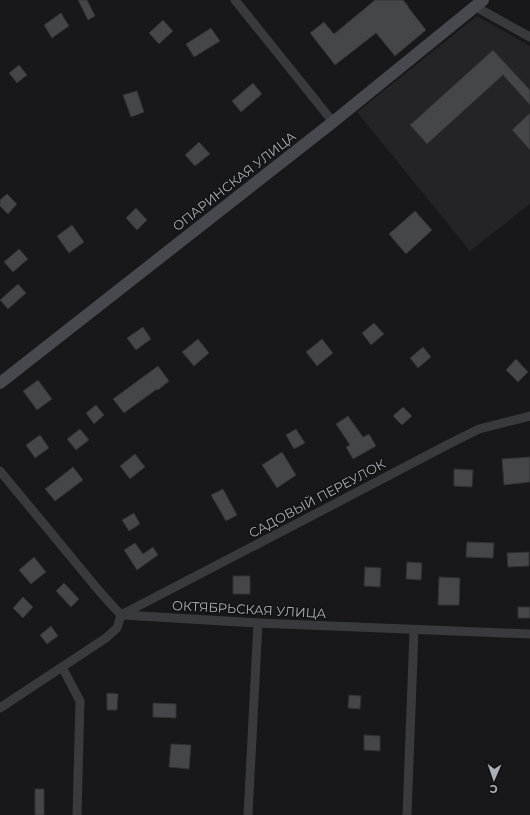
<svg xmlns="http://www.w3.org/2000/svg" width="530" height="815" font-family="Montserrat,sans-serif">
	<rect width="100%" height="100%" fill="#18181a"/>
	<polygon fill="#242427" points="477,16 530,46 530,204 470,251 357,112"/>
	<g fill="#45464a" stroke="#323235">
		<polygon points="78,0 87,0 95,16 88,20"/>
		<polygon points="375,0 403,0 409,7 408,7 426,30 395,56 376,33 335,65 310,33 324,22 334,34"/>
		<polygon points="61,13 69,26 52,38 44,25"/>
		<polygon points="163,20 173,31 159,44 149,33"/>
		<polygon points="211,28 220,41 194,57 186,44"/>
		<polygon points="493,50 530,90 530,105 503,75 427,144 410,125"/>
		<polygon points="19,65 27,75 17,83 9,73"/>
		<polygon points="253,83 262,94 241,112 232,101"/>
		<polygon points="137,91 144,112 131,117 123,95"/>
		<polygon points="530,113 530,150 512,130"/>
		<polygon points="199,142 210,154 195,166 185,155"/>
		<polygon points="7,194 17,204 8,214 0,206 0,200"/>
		<polygon points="136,208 147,220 137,230 126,218"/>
		<polygon points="415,211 432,230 406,254 389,234"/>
		<polygon points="72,225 84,242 69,253 57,236"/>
		<polygon points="19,249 28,259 13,272 4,262"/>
		<polygon points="18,284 26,293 8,309 0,300"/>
		<polygon points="374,323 384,334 371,345 362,333"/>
		<polygon points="143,327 151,339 136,350 127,338"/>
		<polygon points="198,339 209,353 194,366 182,352"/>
		<polygon points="322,339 333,353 317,366 306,352"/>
		<polygon points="423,347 431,357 418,368 410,358"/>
		<polygon points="516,359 528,372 518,382 506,370"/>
		<polygon points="158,366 169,381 158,390 157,389 124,413 113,399"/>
		<polygon points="38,380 52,399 37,410 23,391"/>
		<polygon points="96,405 104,415 94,424 86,413"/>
		<polygon points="403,407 412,416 402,425 393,416"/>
		<polygon points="348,416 363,437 369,434 376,446 353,459 346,447 350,445 336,424"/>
		<polygon points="80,429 89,440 76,450 67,439"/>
		<polygon points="296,429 305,443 294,449 286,435"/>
		<polygon points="40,435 49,448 35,458 26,445"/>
		<polygon points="282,452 296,475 277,488 262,465"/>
		<polygon points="135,454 145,467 130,479 120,466"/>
		<polygon points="530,457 530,482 504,485 502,459"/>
		<polygon points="73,467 83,480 55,501 45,489"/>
		<polygon points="454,469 473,470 472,487 454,486"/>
		<polygon points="223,489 237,515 226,521 211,495"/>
		<polygon points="134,513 140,524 129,531 122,520"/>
		<polygon points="467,542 494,543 493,558 466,557"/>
		<polygon points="135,543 143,554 153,547 158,555 137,570 124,550"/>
		<polygon points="529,552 529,566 508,567 507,553"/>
		<polygon points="34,557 46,572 31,584 19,570"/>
		<polygon points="407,562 422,563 421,580 406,579"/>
		<polygon points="365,567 381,568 380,587 364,586"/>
		<rect x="233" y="576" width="17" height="18"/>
		<polygon points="439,577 460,578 459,605 438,605"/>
		<polygon points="64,583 79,599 71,607 56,591"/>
		<polygon points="23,597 33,607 23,618 13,608"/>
		<rect x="518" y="607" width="12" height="11"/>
		<polygon points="51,626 58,636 47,644 40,635"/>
		<polygon points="107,693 118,694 117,710 107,710"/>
		<polygon points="349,695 361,696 360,709 348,708"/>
		<polygon points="153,703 176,704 176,718 153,717"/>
		<polygon points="364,735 380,736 380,751 364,750"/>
		<polygon points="171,744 191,745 189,769 169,767"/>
		<rect x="35" y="789" width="9" height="26"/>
	</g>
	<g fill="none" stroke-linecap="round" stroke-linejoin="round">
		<g stroke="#393a3e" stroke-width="9">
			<polyline points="235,0 333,122"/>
			<polyline points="476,7 530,37"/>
			<polyline points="0,471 100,592 121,615"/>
			<polyline points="121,615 321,511 445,446 479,429 530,416"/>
			<polyline points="123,615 258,623 530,634"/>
			<polyline points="62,667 80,701 77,815"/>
			<polyline points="0,708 106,638 117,628 121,615"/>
			<polyline points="248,815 258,623"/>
			<polyline points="407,815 414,630"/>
		</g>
		<polyline stroke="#47494e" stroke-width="12" points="0,383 333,122 483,0"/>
	</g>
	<g text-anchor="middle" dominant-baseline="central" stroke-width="3" stroke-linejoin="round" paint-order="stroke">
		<g font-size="13" fill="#abb0b8" stroke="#131315">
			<text transform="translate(234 181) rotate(-38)">ОПАРИНСКАЯ УЛИЦА</text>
			<text transform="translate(317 498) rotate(-28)">САДОВЫЙ ПЕРЕУЛОК</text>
			<text transform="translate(249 609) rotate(3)">ОКТЯБРЬСКАЯ УЛИЦА</text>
		</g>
	</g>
	<g transform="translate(494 779) rotate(182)" stroke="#131315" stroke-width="3" paint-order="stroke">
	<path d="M0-3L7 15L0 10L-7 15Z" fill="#abb0b8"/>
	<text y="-6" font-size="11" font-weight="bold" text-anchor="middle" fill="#abb0b8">С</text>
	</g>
</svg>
